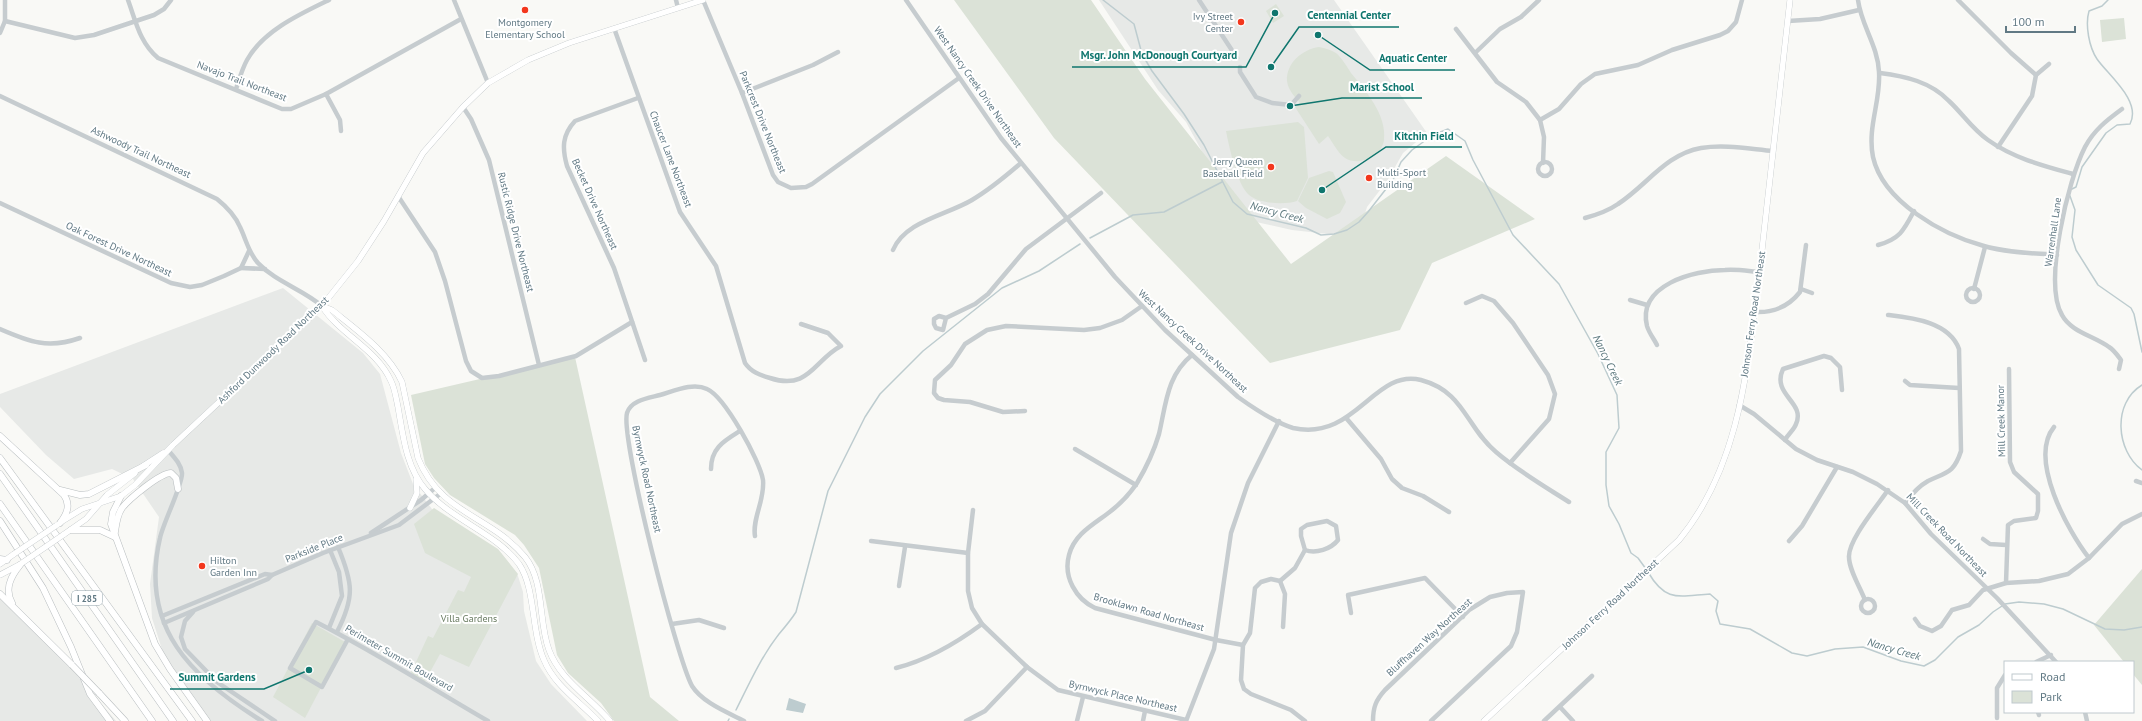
<svg xmlns="http://www.w3.org/2000/svg" width="2142" height="721" font-family="'PT Sans',sans-serif">
	<rect width="100%" height="100%" fill="#f9f9f6"/>
	<g fill="#e7e9e7">
		<polygon points="1099,0 1334,0 1427,133 1403,153 1387,181 1367,207 1362,223 1337,235 1292,230 1238,218 1186,122 1158,90"/>
		<polygon points="283,288 363,353 380,374 401,453 413,484 435,513 501,553 509,563 518,576 523,592 524,611 536,661 551,684 587,721 203,721 166,662 152,618 150,584 159,517 133,479 112,469 74,479 46,455 0,407 0,394"/>
		<polygon points="0,599 57,652 116,721 0,721"/>
	</g>
	<g fill="#dbe2d7">
		<polygon points="954,0 1091,0 1145,79 1291,264 1446,156 1535,219 1432,263 1400,330 1270,363 1054,138"/>
		<polygon points="1276,4 1284,16 1273,23 1266,11"/>
		<polygon points="2124,18 2126,39 2102,42 2100,20"/>
		<path d="M1319,47C1325,48 1331,50 1336,53C1342,58 1347,67 1351,73C1366,91 1387,115 1384,140C1382,156 1359,167 1345,158C1338,153 1333,143 1328,136L1319,144L1295,107L1300,103C1295,97 1288,90 1287,81C1286,63 1303,49 1319,47Z"/>
		<path d="M1298,122L1304,127L1308,178L1297,201C1285,205 1260,204 1249,195C1237,185 1229,146 1226,131Z"/>
		<polygon points="1329,171 1333,172 1346,202 1340,213 1327,219 1306,208 1298,201 1309,178"/>
		<polygon points="575,357 650,697 679,721 614,721 601,703 568,673 557,655 539,568 524,545 515,535 450,495 434,478 425,464 411,395"/>
		<polygon points="434,508 498,549 518,574 469,667 440,654 424,683 410,675 428,636 433,638 458,590 464,592 471,577 425,553 414,524"/>
		<polygon points="2142,569 2142,685 2133,674 2133,662 2124,662 2094,625"/>
		<polygon points="312,623 345,642 305,718 273,697"/>
	</g>
	<polygon fill="#bdcccf" points="789,698 806,704 803,713 786,710"/>
	<g fill="none" stroke-linecap="round" stroke-linejoin="round">
		<g stroke="#bdcccf" stroke-width="1.5">
			<polyline points="1103,0 1134,24 1142,54 1152,71 1184,114 1204,145 1233,202 1247,214 1306,228 1321,235 1334,234 1347,230 1359,222 1368,212 1393,180 1401,162 1412,150 1433,135 1448,129 1465,141 1473,160 1513,235 1559,284 1598,354 1617,395 1619,428 1606,452 1606,485 1609,506 1619,524 1631,553 1638,558 1646,569"/>
			<path d="M2072,189L2076,187L2082,167L2106,133L2117,125L2130,124C2142,101 2108,75 2097,59C2089,47 2085,25 2089,11L2102,6L2108,0"/>
			<polyline points="2070,196 2075,210 2072,237 2076,250 2098,285 2131,308 2134,314 2142,352"/>
			<polyline points="1090,238 1133,215 1164,212 1222,182"/>
			<path d="M2142,385C2112,403 2116,451 2142,470"/>
			<path d="M1648,572C1666,603 1679,596 1710,594L1718,601L1716,611L1720,624L1750,629L1792,653L1807,656L1835,649L1863,647L1901,661L1924,666L1935,660L1958,637L1979,625L1993,612L2005,604L2019,602L2044,604L2063,609L2105,629L2124,630L2142,627"/>
			<path d="M736,710C749,684 761,657 779,634C785,627 791,620 796,612L828,491L865,417L880,394L923,351L1002,288L1039,271L1080,244"/>
			<polyline points="728,721 729,719"/>
		</g>
		<defs>
			<g id="major">
				<path d="M322,306L332,310C358,331 388,352 402,382L418,458C440,514 490,515 525,557C545,582 538,621 549,650C560,680 590,697 610,721"/>
				<path d="M322,306C340,335 376,348 391,381C395,389 396,398 398,407C403,435 406,467 425,489C451,520 496,533 519,564C536,589 531,632 544,660C554,685 580,702 598,721"/>
				<polyline points="143,466 163,453"/>
				<polyline points="410,508 417,493 416,479"/>
				<polyline points="61,522 82,509 121,496 135,485 173,445 322,306 358,261 384,221 423,153 463,107 488,83 528,60 569,43 703,0"/>
				<polyline points="63,535 86,519 107,495 135,473"/>
				<polyline points="0,564 14,554"/>
				<polyline points="0,575 19,565"/>
				<path d="M1484,721L1679,540C1744,461 1748,356 1761,259C1771,173 1780,86 1790,0"/>
			</g>
			<g id="highway">
				<path d="M0,436L64,495C71,505 67,514 60,523"/>
				<polyline points="0,458 192,721"/>
				<polyline points="0,474 173,721"/>
				<polyline points="60,490 80,495 89,494 146,465"/>
				<polyline points="121,496 113,512 111,524 155,644 170,669 207,721"/>
				<polyline points="0,504 152,721"/>
				<polyline points="0,521 43,588 71,647 90,694 110,721"/>
				<polyline points="71,530 100,530 115,537"/>
				<path d="M115,532C116,524 117,515 122,508C129,499 160,473 171,473L176,478L178,489"/>
				<polyline points="0,559 7,560"/>
				<polyline points="0,594 72,665"/>
				<path d="M12,603C4,589 11,576 20,565"/>
				<polyline points="99,693 125,721"/>
			</g>
		</defs>
		<use href="#major" stroke="#b9bfc2" stroke-width="6"/>
		<use href="#highway" stroke="#b9bec0" stroke-width="7"/>
		<g stroke="#c6cccf" stroke-width="4.5">
			<path d="M128,0C136,22 140,43 158,58L282,109H291L326,94L461,19"/>
			<polyline points="454,0 488,83"/>
			<polyline points="676,0 678,8"/>
			<polyline points="703,0 742,93 773,175 778,182 791,188 806,187 812,184 959,78"/>
			<path d="M906,0L1001,138L1115,277L1165,330L1238,397C1252,407 1276,423 1293,428C1355,442 1374,368 1421,380C1465,392 1465,426 1496,452C1518,471 1544,486 1569,502"/>
			<polyline points="1199,0 1237,58"/>
			<path d="M1858,0C1861,25 1878,46 1879,72C1881,101 1867,127 1873,157C1883,202 1943,235 1984,246C2008,253 2033,253 2057,255"/>
			<polyline points="1958,0 2011,53 2036,75"/>
			<polyline points="5,21 75,38 94,35 154,15 164,9 171,0"/>
			<polyline points="1788,21 1820,19 1859,10"/>
			<path d="M614,28L680,212L716,266L745,363C751,372 760,375 770,378C809,391 814,360 841,346L828,333L801,324"/>
			<polyline points="1456,29 1497,82 1526,102 1540,120 1544,137 1543,163"/>
			<polyline points="0,33 5,21 5,0"/>
			<polyline points="1475,53 1500,29 1521,17 1539,0"/>
			<polyline points="1240,67 1240,72 1256,97 1272,103 1291,105 1299,96"/>
			<path d="M1880,73C1905,76 1931,82 1949,101C1963,114 1972,129 1988,140C2013,158 2044,166 2073,174"/>
			<path d="M236,89C239,80 242,69 247,60C263,31 300,14 329,0"/>
			<polyline points="742,93 813,65 838,52"/>
			<polyline points="326,94 340,120 341,131"/>
			<path d="M0,96L217,199C227,207 235,215 240,227C246,239 248,252 258,263C276,282 302,289 322,306"/>
			<path d="M638,98L575,121C562,135 562,148 567,166L614,268L645,360"/>
			<polyline points="463,107 471,119 489,160 539,365"/>
			<polyline points="1540,120 1559,109 1581,84 1595,74 1638,65 1672,50 1720,35 1728,31 1736,22 1742,0"/>
			<polyline points="1998,147 2032,96 2036,75 2049,64"/>
			<circle cx="1545" cy="169" r="7"/>
			<polyline points="398,196 435,252 445,281 466,361 471,371 482,378 499,376 576,356 632,322"/>
			<polyline points="0,203 171,283 190,287 202,285 224,276 241,268 249,251"/>
			<path d="M1585,218C1596,215 1608,211 1618,204C1646,186 1666,154 1701,148C1725,144 1750,149 1774,151"/>
			<path d="M1878,245C1900,239 1904,230 1914,211"/>
			<path d="M893,250C905,221 947,215 972,200C989,190 1006,176 1021,163"/>
			<polyline points="241,268 265,269"/>
			<circle cx="1973" cy="295" r="7"/>
			<polyline points="1801,289 1812,293"/>
			<polyline points="1974,289 1985,247"/>
			<polyline points="1630,300 1647,305"/>
			<polyline points="1466,303 1482,296 1494,301 1513,323 1548,375 1555,394 1549,419 1510,463"/>
			<path d="M1755,312C1774,313 1789,306 1800,292L1806,245"/>
			<path d="M1888,315C1913,318 1949,322 1959,349L1961,451C1954,473 1947,472 1928,481C1919,486 1911,495 1905,503"/>
			<polyline points="946,318 943,330 936,328 934,324 934,319 939,316 946,318 975,304 988,294 1026,249 1101,193"/>
			<path d="M0,329C30,342 48,349 80,338"/>
			<path d="M1657,345C1654,339 1649,333 1647,326C1637,285 1694,270 1725,270C1736,269 1748,271 1759,272"/>
			<path d="M1192,355C1167,375 1166,404 1159,434C1154,451 1146,468 1137,483C1129,495 1118,506 1107,514C1092,525 1074,535 1069,555C1063,577 1076,599 1095,608L1216,640L1243,645"/>
			<path d="M2119,369L2121,360C2118,356 2114,350 2109,347C2094,336 2071,332 2062,315C2043,283 2068,180 2085,147C2094,130 2107,120 2122,109"/>
			<polyline points="1905,381 1910,385 1959,388"/>
			<polyline points="1739,405 1754,414 1796,449 1817,460 1853,472 1877,484 1905,503 1931,534 1997,598 2056,662"/>
			<polyline points="1025,411 1003,412 970,402 944,400 938,398 934,393 935,380 951,365 965,344 987,330 1006,326 1084,330 1100,328 1122,320 1142,306"/>
			<polyline points="1347,419 1381,459 1392,479 1402,488 1423,496 1449,512"/>
			<path d="M2054,427C2028,459 2068,531 2089,558"/>
			<path d="M1785,440C1788,434 1794,430 1796,424C1806,402 1771,395 1783,369L1824,356L1831,358L1840,367L1842,390"/>
			<polyline points="1075,449 1136,485"/>
			<path d="M168,450C174,457 181,464 182,473C183,484 163,523 160,538C139,628 192,678 262,721"/>
			<path d="M711,469C711,448 724,441 740,431"/>
			<polyline points="2136,481 2142,483"/>
			<polyline points="973,510 968,553 968,591 972,608 982,624 1027,667 1058,690 1186,720"/>
			<path d="M1327,521L1336,526L1338,540C1331,549 1316,554 1305,550L1301,536V529L1307,525Z"/>
			<polyline points="371,533 421,500 435,488"/>
			<polyline points="1983,539 1990,544 2006,545"/>
			<polyline points="871,541 968,553"/>
			<polyline points="1789,541 1802,526 1837,467"/>
			<polyline points="1280,581 1295,568 1305,550"/>
			<polyline points="2006,583 2008,525 2014,521 2036,518 2038,511 2038,494 2014,472 2010,462 2009,369"/>
			<polyline points="899,586 905,547"/>
			<circle cx="1868" cy="606" r="7"/>
			<path d="M1865,600C1860,587 1849,570 1849,557C1848,540 1878,505 1888,490"/>
			<polyline points="193,612 185,621 181,637 185,649 217,682 275,721"/>
			<polyline points="1351,613 1348,595 1425,578 1463,617"/>
			<polyline points="162,616 265,574 272,575"/>
			<polyline points="1915,619 1920,626 1932,631 1941,626 1952,610 1969,605 1983,590 2006,583 2039,581 2068,574 2089,558 2122,524 2142,514"/>
			<polyline points="164,623 268,579 272,575 323,553 399,525 440,494"/>
			<polyline points="672,624 699,620 724,628"/>
			<polyline points="1283,627 1285,594 1280,581 1271,579 1261,582 1255,588 1250,633 1243,645 1241,680 1244,689 1251,694 1291,710 1305,721"/>
			<polyline points="329,628 342,596 339,572 330,550"/>
			<path d="M337,632C355,597 353,583 338,547"/>
			<path d="M348,639L322,687L290,668L316,622C375,652 431,688 488,721"/>
			<polyline points="2036,662 2051,655"/>
			<path d="M896,668C928,660 955,644 982,624"/>
			<polyline points="1560,707 1573,721"/>
			<polyline points="2038,712 2039,715"/>
			<polyline points="2085,712 2087,721"/>
			<polyline points="1997,718 1997,688 2005,675"/>
			<path d="M744,721C727,712 703,703 692,686C677,659 620,438 627,413C631,400 649,398 660,395C674,391 693,382 707,389C725,397 760,461 763,480C765,500 752,519 755,536"/>
			<polyline points="966,721 985,711 1027,667"/>
			<polyline points="1077,721 1083,697"/>
			<polyline points="1143,721 1145,711"/>
			<polyline points="1186,721 1214,649 1231,533 1248,483 1279,421"/>
			<path d="M1373,721C1373,707 1376,700 1385,690L1469,610L1490,597L1507,593L1523,592L1517,632L1511,646L1431,721"/>
			<polyline points="1544,721 1592,676"/>
		</g>
		<use href="#major" stroke="#fff" stroke-width="5.5"/>
		<use href="#highway" stroke="#fff" stroke-width="6"/>
		<defs>
			<g id="major-bridge">
				<polyline points="14,554 57,525"/>
				<polyline points="22,563 63,535"/>
			</g>
			<polyline id="highway-bridge" points="72,665 99,693"/>
		</defs>
		<use href="#major-bridge" stroke="#b9bfc2" stroke-width="6" stroke-linecap="butt"/>
		<use href="#highway-bridge" stroke="#b9bec0" stroke-width="7" stroke-linecap="butt"/>
		<use href="#major-bridge" stroke="#fff" stroke-width="5.5"/>
		<use href="#highway-bridge" stroke="#fff" stroke-width="6"/>
	</g>
	<g fill="#f3371d" stroke="#fff" stroke-width="1.5">
		<circle cx="525" cy="10" r="4"/>
		<circle cx="1241" cy="22" r="4"/>
		<circle cx="1271" cy="167" r="4"/>
		<circle cx="1369" cy="178" r="4"/>
		<circle cx="202" cy="566" r="4"/>
	</g>
	<g text-anchor="middle" dominant-baseline="central" stroke-width="4" stroke-linejoin="round" paint-order="stroke">
		<rect fill="#fff" stroke="#90a1a9" stroke-width="1" x="72" y="591" width="30" height="14" rx="3"/>
		<g font-size="9" font-weight="bold" fill="#617984">
			<text x="87" y="598">I 285</text>
		</g>
		<g font-size="10" fill="#617984" stroke="#fff" text-anchor="end">
			<text x="1233" y="16">Ivy Street<tspan x="1233" dy="12">Center</tspan></text>
			<text x="525" y="22" text-anchor="middle">Montgomery<tspan x="525" dy="12">Elementary School</tspan></text>
			<text x="1263" y="161">Jerry Queen<tspan x="1263" dy="12">Baseball Field</tspan></text>
			<text x="1377" y="172" text-anchor="start">Multi-Sport<tspan x="1377" dy="12">Building</tspan></text>
			<text x="210" y="560" text-anchor="start">Hilton<tspan x="210" dy="12">Garden Inn</tspan></text>
		</g>
		<g font-size="10" fill="#617984" stroke="#fff">
			<text transform="translate(242 81) rotate(21)">Navajo Trail Northeast</text>
			<text transform="translate(978 87) rotate(55)">West Nancy Creek Drive Northeast</text>
			<text transform="translate(763 122) rotate(68)">Parkcrest Drive Northeast</text>
			<text transform="translate(141 152) rotate(25)">Ashwoody Trail Northeast</text>
			<text transform="translate(671 159) rotate(69)">Chaucer Lane Northeast</text>
			<text transform="translate(595 204) rotate(66)">Becket Drive Northeast</text>
			<text transform="translate(516 232) rotate(76)">Rustic Ridge Drive Northeast</text>
			<text transform="translate(2053 232) rotate(-82)">Warrenhall Lane</text>
			<text transform="translate(119 249) rotate(25)">Oak Forest Drive Northeast</text>
			<text transform="translate(1753 314) rotate(-82)">Johnson Ferry Road Northeast</text>
			<text transform="translate(1193 341) rotate(43)">West Nancy Creek Drive Northeast</text>
			<text transform="translate(273 350) rotate(-44)">Ashford Dunwoody Road Northeast</text>
			<text transform="translate(2001 421) rotate(-91)">Mill Creek Manor</text>
			<text transform="translate(647 479) rotate(78)">Byrnwyck Road Northeast</text>
			<text transform="translate(1947 535) rotate(46)">Mill Creek Road Northeast</text>
			<text transform="translate(314 548) rotate(-22)">Parkside Place</text>
			<text transform="translate(1610 604) rotate(-43)">Johnson Ferry Road Northeast</text>
			<text transform="translate(1149 612) rotate(16)">Brooklawn Road Northeast</text>
			<text transform="translate(1429 637) rotate(-42)">Bluffhaven Way Northeast</text>
			<text transform="translate(399 658) rotate(30)">Perimeter Summit Boulevard</text>
			<text transform="translate(1123 696) rotate(13)">Byrnwyck Place Northeast</text>
		</g>
		<g font-size="10" fill="#697b61" stroke="#fff">
			<text x="469" y="618">Villa Gardens</text>
		</g>
		<g font-size="11" font-style="italic" fill="#5c787e" stroke="#fff">
			<text transform="translate(1277 212) rotate(15)">Nancy Creek</text>
			<text transform="translate(1608 360) rotate(64)">Nancy Creek</text>
			<text transform="translate(1894 649) rotate(16)">Nancy Creek</text>
		</g>
	</g>
	<path fill="none" stroke="#0f766e" stroke-width="1.5" d="M1271 67L1299 27H1399M1275 13L1246 67H1072M1318 35L1370 70H1455M1290 106L1342 98H1422M1322 190L1386 147H1462M309 670L264 689H170"/>
	<g fill="#0f766e" stroke="#fff" stroke-width="1.5">
		<circle cx="1271" cy="67" r="4"/>
		<circle cx="1275" cy="13" r="4"/>
		<circle cx="1318" cy="35" r="4"/>
		<circle cx="1290" cy="106" r="4"/>
		<circle cx="1322" cy="190" r="4"/>
		<circle cx="309" cy="670" r="4"/>
	</g>
	<g font-size="11" text-anchor="middle" font-weight="bold" fill="#0f766e" stroke="#fff" stroke-width="4" stroke-linejoin="round" paint-order="stroke">
		<text x="1349" y="19">Centennial Center</text>
		<text x="1159" y="59">Msgr. John McDonough Courtyard</text>
		<text x="1413" y="62">Aquatic Center</text>
		<text x="1382" y="91">Marist School</text>
		<text x="1424" y="140">Kitchin Field</text>
		<text x="217" y="681">Summit Gardens</text>
	</g>
	<rect x="2004" y="661" width="130" height="52" fill="#ffffff" stroke="#c0c9ce"/>
	<rect x="2012" y="674" width="20" height="6" fill="#ffffff" stroke="#c0c9ce"/>
	<text x="2040" y="681" font-size="12" fill="#617984">Road</text>
	<rect x="2012" y="691" width="20" height="12" fill="#dbe2d7" stroke="#c0c9ce"/>
	<text x="2040" y="701" font-size="12" fill="#617984">Park</text>
	<path d="M2006 26v6h69v-6" fill="none" stroke="#617984" stroke-width="2"/>
	<text x="2012" y="26" font-size="12" fill="#617984" stroke="#ffffff" stroke-width="3" paint-order="stroke">100 m</text>
</svg>
